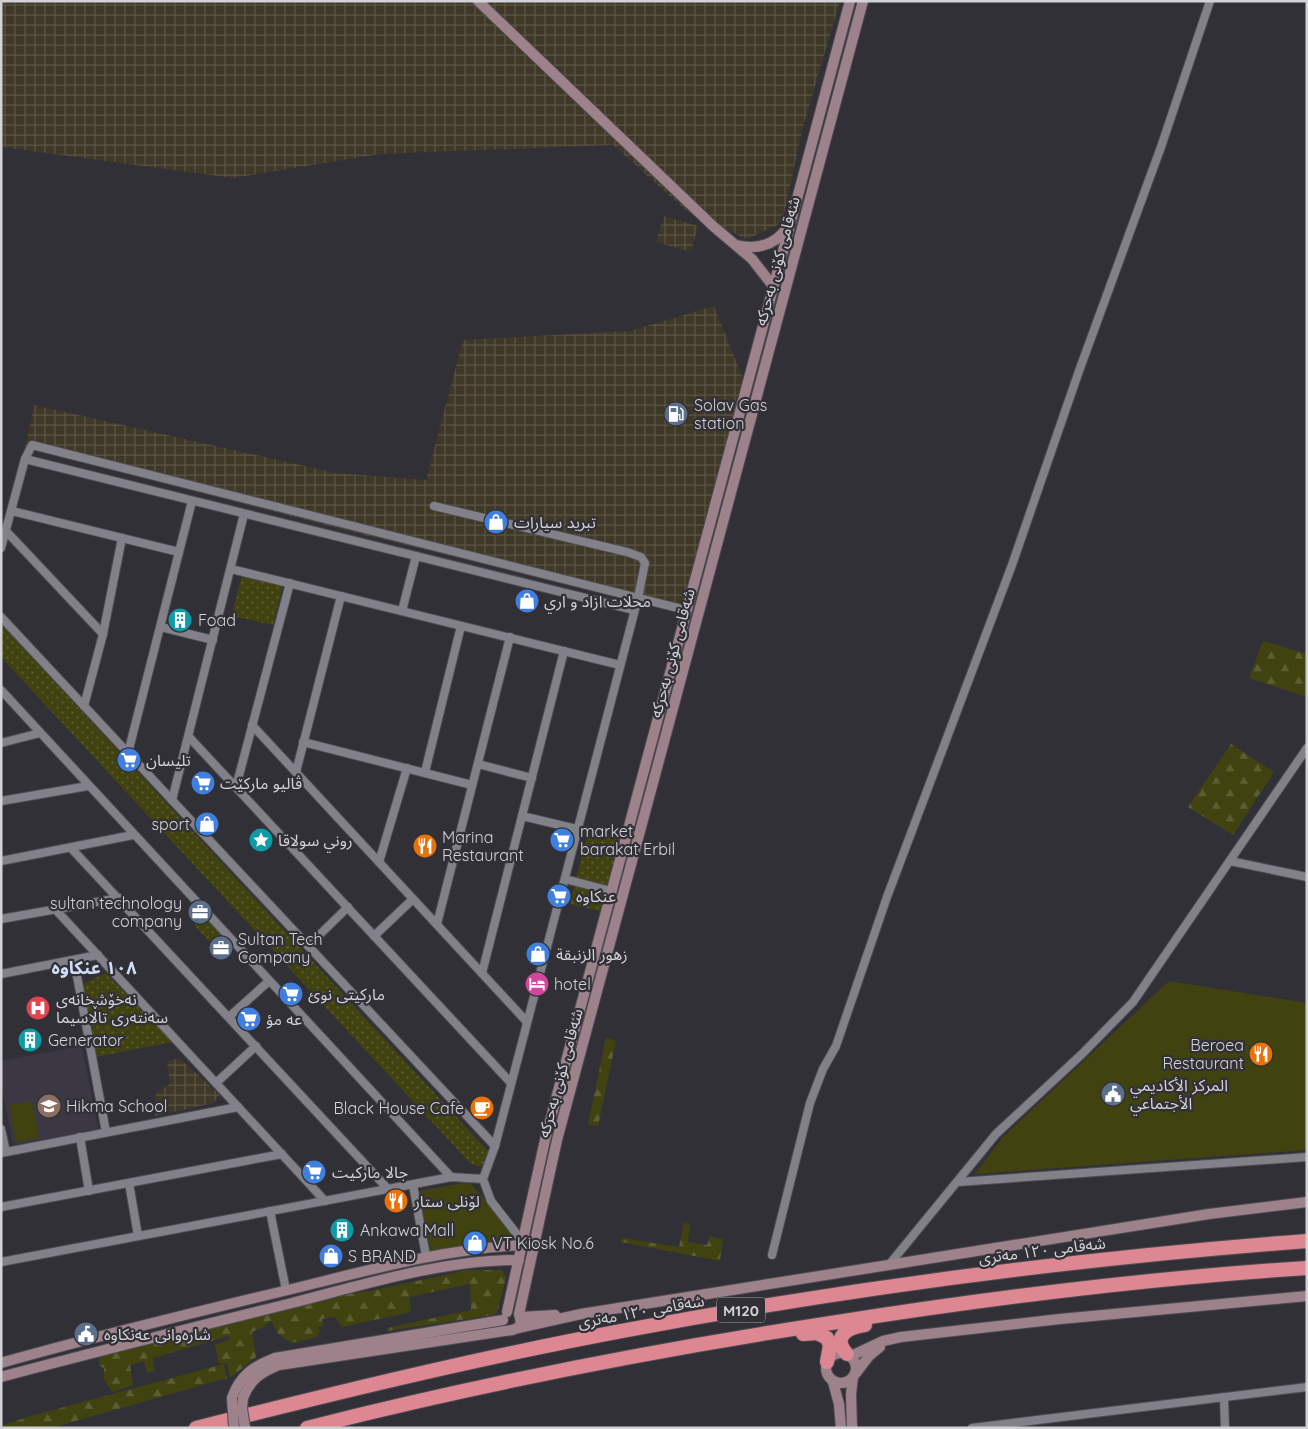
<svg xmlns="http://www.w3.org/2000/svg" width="1308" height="1429" font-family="Quicksand,'Noto Sans Arabic',sans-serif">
	<defs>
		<pattern id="industrial-grid" width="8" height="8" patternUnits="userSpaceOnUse" patternTransform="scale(1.25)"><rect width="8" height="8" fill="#3f3827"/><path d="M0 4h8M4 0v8" fill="none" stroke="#5a5446"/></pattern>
		<pattern id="grass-dots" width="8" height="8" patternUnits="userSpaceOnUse" patternTransform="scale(1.25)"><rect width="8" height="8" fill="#404310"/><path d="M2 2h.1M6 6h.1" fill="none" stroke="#5b5d32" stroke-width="1.8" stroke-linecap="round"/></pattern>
		<pattern id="forest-firs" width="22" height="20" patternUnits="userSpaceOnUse" patternTransform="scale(1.25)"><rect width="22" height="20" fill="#404310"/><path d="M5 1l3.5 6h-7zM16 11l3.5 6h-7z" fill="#5b5d32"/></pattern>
	</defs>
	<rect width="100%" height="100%" fill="#323037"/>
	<polygon fill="#3b3844" points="82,1046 98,1129 13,1145 1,1083 1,1061"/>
	<g fill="url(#industrial-grid)">
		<polygon points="1,1 840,1 803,127 782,223 747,239 689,213 613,145 380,154 233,178 1,147"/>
		<polygon points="664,216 698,226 691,252 656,242"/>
		<polygon points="714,306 747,388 690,613 356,533 25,447 34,405 336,473 426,480 463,340 630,331"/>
		<polygon points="179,1058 220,1095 213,1103 155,1116 156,1093 170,1084 167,1061"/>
	</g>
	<g fill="url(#grass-dots)">
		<polygon points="242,574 283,584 273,625 232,616"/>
		<polygon points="1,624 489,1152 485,1165 480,1167 470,1163 1,657"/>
		<polygon points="606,833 621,837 602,912 570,904 587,836 604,840"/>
		<polygon points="207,912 226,933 213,945 194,925"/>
		<polygon points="106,973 172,1042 96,1057 81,985"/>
	</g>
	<g fill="url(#forest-firs)">
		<polygon points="1263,641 1307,654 1307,697 1249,678"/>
		<polygon points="1231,744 1274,772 1233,835 1188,807"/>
		<polygon points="606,1038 616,1041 598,1126 588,1125"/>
		<polygon points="684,1223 690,1224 688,1242 707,1245 710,1236 723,1239 720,1261 621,1242 622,1238 679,1247"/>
		<polygon points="468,1270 502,1270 506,1278 497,1313 493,1315 387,1331 387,1328 471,1310 470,1284 410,1297 411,1312 342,1327 335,1317 322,1319 323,1326 318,1327 320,1331 317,1337 291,1343 277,1333 271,1320 264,1327 252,1332 256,1357 230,1378 227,1363 219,1364 215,1345 229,1340 229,1336 153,1358 154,1371 147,1373 144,1361 130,1365 133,1385 112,1392 104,1379 104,1368 99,1366 99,1356 346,1293 365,1292"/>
		<polygon points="224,1364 227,1378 51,1428 1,1428 1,1426 31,1416"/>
	</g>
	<g fill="#404310">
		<polygon points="1169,981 1307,1003 1307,1150 975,1174 1003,1137"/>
		<polygon points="32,1101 39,1138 16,1142 9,1105"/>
		<polygon points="469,1182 519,1236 431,1253 419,1191"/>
	</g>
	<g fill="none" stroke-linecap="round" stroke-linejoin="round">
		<defs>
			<g id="street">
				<polyline points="25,459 634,610"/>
				<polyline points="434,506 627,552 641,557 645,563 638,598 495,1146 483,1179 491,1201 523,1242"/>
				<polyline points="12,511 179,552"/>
				<polyline points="6,531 103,634"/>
				<polyline points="1,548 25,459 32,445 686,610"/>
				<polyline points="231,569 620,665"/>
				<polyline points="402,611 416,556"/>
				<polyline points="1,617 495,1146"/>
				<polyline points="161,627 213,640"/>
				<polyline points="1,690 451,1177"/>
				<polyline points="84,706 103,634 122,538"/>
				<polyline points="252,725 527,1022"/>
				<polyline points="189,737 511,1083"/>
				<polyline points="303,742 472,785"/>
				<polyline points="1,743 40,733"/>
				<polyline points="128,753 192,501"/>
				<polyline points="478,764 532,778"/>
				<polyline points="296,772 341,596"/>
				<polyline points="425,772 461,626"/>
				<polyline points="236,787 290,583"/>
				<polyline points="172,800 244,514"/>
				<polyline points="1,801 88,786"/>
				<polyline points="522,816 577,829"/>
				<polyline points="71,848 388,1189"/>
				<polyline points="1,861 133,835"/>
				<polyline points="1230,861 1307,877"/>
				<polyline points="379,862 407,768"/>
				<polyline points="565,879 611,891"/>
				<polyline points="55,909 325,1201"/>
				<polyline points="1,919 119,898"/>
				<polyline points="437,924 510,637"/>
				<polyline points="374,936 413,899"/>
				<polyline points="308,946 348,907"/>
				<polyline points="74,960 106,1132"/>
				<polyline points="482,973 564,651"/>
				<polyline points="1,974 98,955"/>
				<polyline points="229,1017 269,981"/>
				<polyline points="216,1083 256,1046"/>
				<polyline points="1,1129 6,1152"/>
				<polyline points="80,1137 89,1191"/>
				<polyline points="1,1153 238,1107"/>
				<polyline points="958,1182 1307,1157"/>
				<polyline points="129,1183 138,1236"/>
				<polyline points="413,1185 426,1256"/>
				<polyline points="1,1207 282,1154"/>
				<polyline points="270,1211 286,1290"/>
				<polyline points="772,1255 810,1103 823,1069 836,1046 887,897 1012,565 1079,371 1161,147 1210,1"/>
				<polyline points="1,1262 451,1177 483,1179"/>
				<polyline points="888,1266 996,1134 1082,1054 1133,1002 1307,748"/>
				<polyline points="1224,1397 1225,1428"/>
				<polyline points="972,1428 1307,1387"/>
			</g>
			<g id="secondary">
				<polyline points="478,1 713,226 752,259 773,286"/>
				<path d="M736,245C757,250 775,245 787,228"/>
				<polyline points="507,1312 545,1140 850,1"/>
				<polyline points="521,1317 555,1315"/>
				<polyline points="518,1328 581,1314 1209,1214 1307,1202"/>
				<circle cx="841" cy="1368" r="15"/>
				<polyline points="851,1356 883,1341 901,1337 1060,1319 1307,1296"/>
				<path d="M1,1363C96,1336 192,1313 288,1290C366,1271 442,1249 522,1245"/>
				<polyline points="856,1373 869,1356 880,1347"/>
				<path d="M1,1377C98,1351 195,1327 292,1303C366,1284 442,1260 519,1260"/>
				<polyline points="833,1382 839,1404 841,1428"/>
				<path d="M232,1398C240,1375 254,1366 275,1358L503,1320"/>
				<path d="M243,1398C250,1379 262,1372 279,1365L512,1330L518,1328L521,1323L519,1314L557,1140L863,1"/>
				<polyline points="852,1428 851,1394 853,1377"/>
			</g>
			<g id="highway">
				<polyline points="803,1334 817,1333 827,1338 830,1345 827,1362"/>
				<path d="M847,1354C831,1337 848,1327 865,1325"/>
				<path d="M196,1428C339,1392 482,1357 627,1330C851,1288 1079,1258 1307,1241"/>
				<path d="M307,1428C480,1384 655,1350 831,1323C989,1298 1148,1278 1307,1268"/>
			</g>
		</defs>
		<use href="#street" stroke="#4e4c52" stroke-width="10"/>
		<use href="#secondary" stroke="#4e4c52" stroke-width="12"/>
		<use href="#highway" stroke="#4e4c52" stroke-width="16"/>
		<use href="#street" stroke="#828088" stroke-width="8"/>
		<use href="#secondary" stroke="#9d828b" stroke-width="10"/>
		<use href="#highway" stroke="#dc8792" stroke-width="14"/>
		<defs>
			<g id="secondary-bridge">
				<polyline points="232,1398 234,1428"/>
				<polyline points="243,1398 242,1408 245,1428"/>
			</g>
		</defs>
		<use href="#secondary-bridge" stroke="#4e4c52" stroke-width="12" stroke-linecap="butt"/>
		<use href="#secondary-bridge" stroke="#9d828b" stroke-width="10"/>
	</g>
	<defs>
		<symbol id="fuel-disc" viewBox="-11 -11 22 22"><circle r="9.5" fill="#5c6f8a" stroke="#323037"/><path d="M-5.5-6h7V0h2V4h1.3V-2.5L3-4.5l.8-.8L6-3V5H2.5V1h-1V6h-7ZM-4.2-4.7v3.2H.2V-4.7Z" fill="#fff"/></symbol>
		<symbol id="shop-disc" viewBox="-11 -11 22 22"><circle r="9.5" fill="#3f7fe0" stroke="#323037"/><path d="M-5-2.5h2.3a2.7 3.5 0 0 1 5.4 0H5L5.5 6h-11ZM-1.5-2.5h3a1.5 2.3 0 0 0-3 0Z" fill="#fff"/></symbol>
		<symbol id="building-disc" viewBox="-11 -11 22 22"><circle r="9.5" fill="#0f9aa8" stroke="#323037"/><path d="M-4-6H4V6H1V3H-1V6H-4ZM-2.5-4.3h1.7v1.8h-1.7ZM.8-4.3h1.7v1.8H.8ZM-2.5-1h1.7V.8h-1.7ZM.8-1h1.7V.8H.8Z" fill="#fff"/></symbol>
		<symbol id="supermarket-disc" viewBox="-11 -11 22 22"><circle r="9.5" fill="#3f7fe0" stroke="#323037"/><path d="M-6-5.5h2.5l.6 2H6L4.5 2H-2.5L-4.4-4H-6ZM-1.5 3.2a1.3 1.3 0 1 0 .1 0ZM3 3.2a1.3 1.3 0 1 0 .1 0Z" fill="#fff"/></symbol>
		<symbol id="sight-disc" viewBox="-11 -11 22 22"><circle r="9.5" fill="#0f9aa8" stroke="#323037"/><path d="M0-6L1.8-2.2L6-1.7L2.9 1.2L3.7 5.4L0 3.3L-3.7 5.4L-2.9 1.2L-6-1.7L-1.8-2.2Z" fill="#fff"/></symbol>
		<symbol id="restaurant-disc" viewBox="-11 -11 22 22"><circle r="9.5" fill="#e8710a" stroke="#323037"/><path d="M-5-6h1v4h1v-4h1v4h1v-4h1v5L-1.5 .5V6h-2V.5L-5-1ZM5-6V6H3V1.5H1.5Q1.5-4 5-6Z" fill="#fff"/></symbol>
		<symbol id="office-disc" viewBox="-11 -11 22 22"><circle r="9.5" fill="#5c6f8a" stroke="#323037"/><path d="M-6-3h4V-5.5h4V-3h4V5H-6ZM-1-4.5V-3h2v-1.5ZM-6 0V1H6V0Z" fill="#fff"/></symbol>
		<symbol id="hotel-disc" viewBox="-11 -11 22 22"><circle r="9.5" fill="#d1479c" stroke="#323037"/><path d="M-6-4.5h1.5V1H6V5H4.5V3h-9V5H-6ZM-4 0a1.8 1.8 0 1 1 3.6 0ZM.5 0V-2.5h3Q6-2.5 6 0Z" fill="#fff"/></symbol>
		<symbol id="hospital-disc" viewBox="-11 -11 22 22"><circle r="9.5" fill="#e0444e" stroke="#323037"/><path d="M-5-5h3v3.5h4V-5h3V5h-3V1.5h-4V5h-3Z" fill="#fff"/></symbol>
		<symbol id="civic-disc" viewBox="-11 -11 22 22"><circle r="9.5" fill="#5c6f8a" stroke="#323037"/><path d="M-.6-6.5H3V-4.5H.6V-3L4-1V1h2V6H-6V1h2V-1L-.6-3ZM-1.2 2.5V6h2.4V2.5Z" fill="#fff"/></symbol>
		<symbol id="school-disc" viewBox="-11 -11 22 22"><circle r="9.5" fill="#8d6e63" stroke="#323037"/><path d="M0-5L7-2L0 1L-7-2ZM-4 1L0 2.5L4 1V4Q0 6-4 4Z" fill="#fff"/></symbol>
		<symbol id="cafe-disc" viewBox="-11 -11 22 22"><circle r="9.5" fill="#e8710a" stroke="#323037"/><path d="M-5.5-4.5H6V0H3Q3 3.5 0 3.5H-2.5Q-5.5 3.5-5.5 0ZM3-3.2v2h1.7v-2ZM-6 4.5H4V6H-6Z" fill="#fff"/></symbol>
	</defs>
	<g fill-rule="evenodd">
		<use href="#fuel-disc" x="662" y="400" width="28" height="28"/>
		<use href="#shop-disc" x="482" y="508" width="28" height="28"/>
		<use href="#shop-disc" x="513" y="587" width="28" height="28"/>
		<use href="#building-disc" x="166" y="606" width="28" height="28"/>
		<use href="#supermarket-disc" x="115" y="746" width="28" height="28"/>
		<use href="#supermarket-disc" x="189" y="769" width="28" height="28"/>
		<use href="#shop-disc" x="193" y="810" width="28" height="28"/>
		<use href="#sight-disc" x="247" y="826" width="28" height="28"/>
		<use href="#supermarket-disc" x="548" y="826" width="28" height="28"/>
		<use href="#restaurant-disc" x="411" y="832" width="28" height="28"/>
		<use href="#supermarket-disc" x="545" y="882" width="28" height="28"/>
		<use href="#office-disc" x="186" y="898" width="28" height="28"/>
		<use href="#office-disc" x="207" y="934" width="28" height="28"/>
		<use href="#shop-disc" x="524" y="940" width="28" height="28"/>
		<use href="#hotel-disc" x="523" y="970" width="28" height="28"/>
		<use href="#supermarket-disc" x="277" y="980" width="28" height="28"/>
		<use href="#hospital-disc" x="24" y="994" width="28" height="28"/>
		<use href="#supermarket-disc" x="235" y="1005" width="28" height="28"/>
		<use href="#building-disc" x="16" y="1026" width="28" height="28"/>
		<use href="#restaurant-disc" x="1247" y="1040" width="28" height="28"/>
		<use href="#civic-disc" x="1099" y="1080" width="28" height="28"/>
		<use href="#school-disc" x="35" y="1092" width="28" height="28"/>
		<use href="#cafe-disc" x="468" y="1094" width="28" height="28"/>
		<use href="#supermarket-disc" x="300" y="1158" width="28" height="28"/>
		<use href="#restaurant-disc" x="382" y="1187" width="28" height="28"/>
		<use href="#building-disc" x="328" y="1216" width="28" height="28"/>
		<use href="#shop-disc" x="461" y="1229" width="28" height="28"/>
		<use href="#shop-disc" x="317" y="1242" width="28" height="28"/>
		<use href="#civic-disc" x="72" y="1320" width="28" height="28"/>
	</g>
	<g text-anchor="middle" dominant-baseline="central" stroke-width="4.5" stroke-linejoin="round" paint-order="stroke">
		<rect fill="#323037" stroke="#a3a1a6" stroke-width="1" x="717" y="1297.5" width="48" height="25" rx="4"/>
		<g font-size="15" font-weight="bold" fill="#d3d2d6">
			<text x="741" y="1310">M120</text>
		</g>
		<g font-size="16" fill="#d3d2d6" stroke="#323037">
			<text transform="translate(777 261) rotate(-75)">شەقامی کۆنی بەحرکە</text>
			<text transform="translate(672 653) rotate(-75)">شەقامی کۆنی بەحرکە</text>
			<text transform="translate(560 1073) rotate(-75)">شەقامی کۆنی بەحرکە</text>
			<text transform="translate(1042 1250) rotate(-7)">شەقامی ١٢٠ مەتری</text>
			<text transform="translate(641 1311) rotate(-10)">شەقامی ١٢٠ مەتری</text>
		</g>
		<g font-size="16" fill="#d3d2d6" stroke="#323037" text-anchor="start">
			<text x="694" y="405">Solav Gas<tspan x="694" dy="18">station</tspan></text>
			<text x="514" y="522">تبريد سيارات</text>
			<text x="544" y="601">محلات ازاد و اري</text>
			<text x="198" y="620">Foad</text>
			<text x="146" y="760">تليسان</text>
			<text x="220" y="783">ڤالیو مارکێت</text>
			<text x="190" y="824" text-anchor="end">sport</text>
			<text x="580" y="831">market<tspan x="580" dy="18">barakat Erbil</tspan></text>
			<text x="442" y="837">Marina<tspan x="442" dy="18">Restaurant</tspan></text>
			<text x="278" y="840">روني سولاقا</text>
			<text x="576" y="896">عنكاوه</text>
			<text x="182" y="903" text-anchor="end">sultan technology<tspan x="182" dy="18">company</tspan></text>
			<text x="238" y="939">Sultan Tech<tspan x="238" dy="18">Company</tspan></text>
			<text x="556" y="954">زهور الزنبقة</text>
			<text x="554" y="984">hotel</text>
			<text x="308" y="994">مارکیتی نوئ</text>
			<text x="56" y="999">نەخۆشخانەی<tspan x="56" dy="18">سەنتەری تاڵاسیما</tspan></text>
			<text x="266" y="1019">عه مؤ</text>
			<text x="48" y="1040">Generator</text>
			<text x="1244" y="1045" text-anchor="end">Beroea<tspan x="1244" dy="18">Restaurant</tspan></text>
			<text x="1130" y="1085">المركز الأكاديمي<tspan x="1130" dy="18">الأجتماعي</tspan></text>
			<text x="66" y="1106">Hikma School</text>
			<text x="464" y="1108" text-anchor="end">Black House Cafe</text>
			<text x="332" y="1172">جالا ماركيت</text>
			<text x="414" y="1201">لۆنلی ستار</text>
			<text x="360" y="1230">Ankawa Mall</text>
			<text x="492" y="1243">VT Kiosk No.6</text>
			<text x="348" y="1256">S BRAND</text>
			<text x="104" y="1334">شارەوانی عەنکاوە</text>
		</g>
		<g font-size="18" font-weight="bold" fill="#ceddf8" stroke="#323037">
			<text x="94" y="967">١٠٨ عنکاوە</text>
		</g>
	</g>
	<rect width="1308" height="1429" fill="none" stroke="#d3d2d6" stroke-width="5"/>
</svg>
